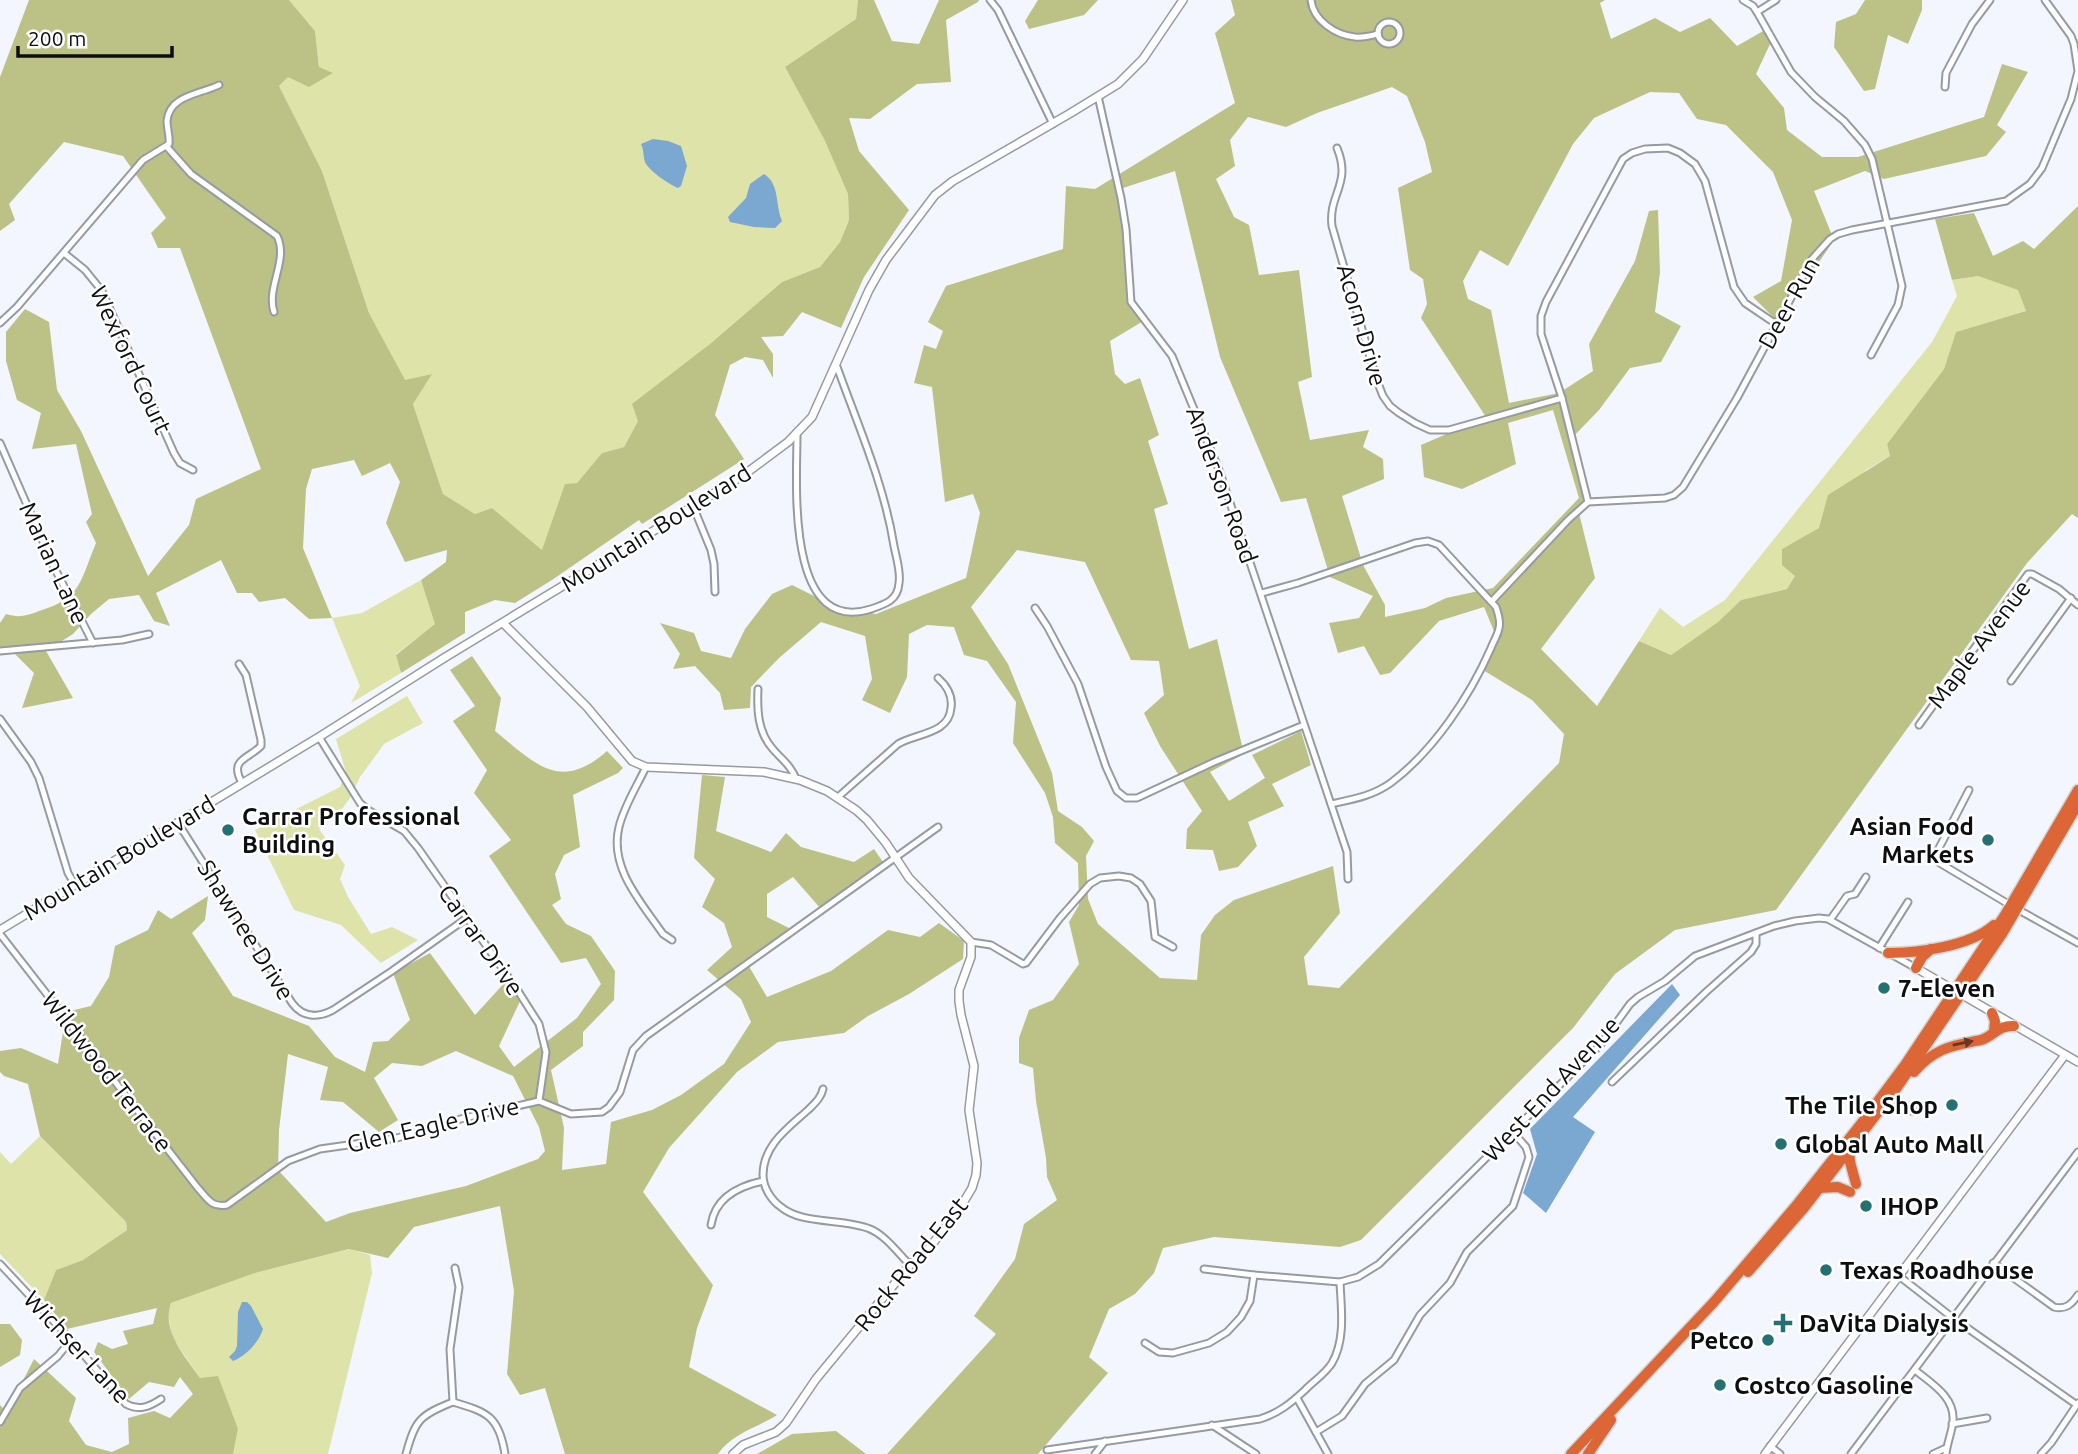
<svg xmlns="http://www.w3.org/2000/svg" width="2078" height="1454" font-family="Ubuntu,sans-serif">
	<rect width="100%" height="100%" fill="#f3f6fe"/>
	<g fill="#dde3a9">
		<polygon points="289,0 858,0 856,19 785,67 825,141 837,168 848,194 849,220 840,242 820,267 782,282 710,344 638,421 624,447 602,453 577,483 565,485 543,551 492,508 475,514 443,494 413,404 431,374 405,381 369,313 322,171 279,86 288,77 319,67 315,31"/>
		<polygon points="1978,276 2019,290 2026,311 1956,332 1944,369 1887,444 1890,456 1866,470 1820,528 1782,549 1795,576 1787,589 1741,600 1718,622 1671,655 1639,641 1660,608 1683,627 1725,600 1932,342 1957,296 1952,280"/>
		<polygon points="421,580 436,624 396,654 401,673 351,703 360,686 332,618 362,613"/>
		<polygon points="407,696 423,723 384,744 360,777 350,798 342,809 319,829 345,865 340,879 348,897 371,934 392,927 418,940 381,963 341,925 294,910 255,830 340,787 346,772 336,739"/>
		<polygon points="40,1136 126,1222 127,1230 83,1260 56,1270 44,1300 0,1254 0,1152 11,1164"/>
		<polygon points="350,1249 370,1255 372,1273 328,1454 233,1454 238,1429 200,1378 172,1337 168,1313 171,1303 255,1273"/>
	</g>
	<g fill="#bcc186" fill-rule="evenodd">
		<path d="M29,0H289L315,31L319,67L333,73L309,87L288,77L279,86L322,171L369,313L405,380L432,374L413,404L443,494L475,514L492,508L542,550L565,484L577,483L602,453L624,447L638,421L632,404L710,344L782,282L820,267L840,242L849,220L848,194L825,141L785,67L856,19L858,0H874L892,41L919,44L939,0H979L978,2L946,20L951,82L917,84L870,119L849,118L859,151L909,210L864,277L841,328L802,312L783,336L761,337L773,354V378L763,360L745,357L730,365L715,415L744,459L642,524L639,520L552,580L515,603L495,600L465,612V633L401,673L396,655L435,624L421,580L446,562L447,550L405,562L386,523L400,482L390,463L362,476L354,460L312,469L306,489L303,548L332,618L309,619L285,598L259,602L252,593H237L221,560L156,593L170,626L154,621L139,595L109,599L91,614L73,634L46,651L73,698L22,708L34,673L8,647L0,648V623L6,614C19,618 26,616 39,611C82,598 80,581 96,543L86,522L92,514L76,444L32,449L41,413L17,400L6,361V332L25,309L49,322L57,390L81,431L148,576L189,525L196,499L261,469L180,248H158L151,233L166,218L123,156L64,142L9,204L15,220L0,231V77Z"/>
		<polygon points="1038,0 1098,0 1084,15 1029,29 1025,21"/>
		<path d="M1231,0H1605L1600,3L1611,39L1655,18L1680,32L1710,18L1737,46L1765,30L1771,42L1756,74L1784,108L1787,130L1822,157H1858L1984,117L2002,64L2028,72L1997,125L2006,132L1986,156L1884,179L1865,171L1814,191L1834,240L1778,322L1753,297L1781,281L1792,220L1773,172L1726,125L1697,119L1679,93L1650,92L1594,118L1573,144L1508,266L1480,250L1463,281L1468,299L1491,310L1509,403L1559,393L1593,371L1589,344L1635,261L1649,211L1658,210L1660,272L1655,312L1681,326L1661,362L1630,368L1599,410L1571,439L1585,501L1578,509L1595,578L1541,649L1597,706L1639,641L1671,655L1718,622L1741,600L1787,589L1795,576L1782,565V549L1819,528L1828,495L1890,456L1887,444L1944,369L1956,332L2026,311L2018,290L1978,276L1952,280L1935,219L1974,213L1993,256L2023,241L2034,249L2078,206V518L2072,514L2027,563L1776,910L1675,930L1615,974L1573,1028L1361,1240L1340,1247L1214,1237L1163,1248L1154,1273L1135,1294L1109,1309L1089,1357L1108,1373L1038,1454H887L996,1334L974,1316L1015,1259L1024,1224L1057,1200L1047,1177L1046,1158L1036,1101L1033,1068L1019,1063V1038L1029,1010L1053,1000L1079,964L1069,922L1079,905L1078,863L1055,843L1053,817L1045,793L1013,743L1016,702L987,661L964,655L954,627L927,625L909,634L907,677L890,713L862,700L872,679L865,636L821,622L779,658L751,687L750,708L724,710L720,693L695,666L673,669L680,654L660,623L694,633L701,651L731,658L745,629L772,594L792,585L832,605L876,614L966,578L980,513L973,494L945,502L932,387L914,383L924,345L936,349L943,331L928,322L946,286L1063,249L1066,186L1095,189L1235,103L1215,33L1235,15ZM1392,87L1407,96L1425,142L1432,172L1398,188L1410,270L1423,279L1427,304L1421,318L1486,417L1421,445L1424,477L1462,489L1516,464L1508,423L1553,410L1579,498L1493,588L1446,598L1425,608L1385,617V605L1363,565L1342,496L1384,479L1383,459L1363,447L1369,430L1310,440L1298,382L1312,377L1299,270L1259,275L1249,225L1234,217L1216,179L1235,166L1230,140L1248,117L1286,127L1317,113ZM1175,171L1220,357L1281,502L1306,498L1330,577L1373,596L1359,618L1329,623L1338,653L1364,646L1380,675L1390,673L1439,621L1484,607L1496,636L1483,670L1532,700L1564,734L1559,763L1339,988L1308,985L1304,957L1340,913L1333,866L1234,900L1215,915L1201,935L1197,980L1160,978L1098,924L1088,899L1086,856L1094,841L1082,827L1058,811L1052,773L1008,664L971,607L1017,550L1085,562L1131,660L1159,661L1164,695L1144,713L1160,746L1202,811L1187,829L1186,849L1213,850L1219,871L1238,867L1257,846L1248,822L1284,806L1272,784L1311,765L1301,731L1252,755L1265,778L1229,801L1210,772L1244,754L1217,639L1189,649L1154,509L1168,504L1148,441L1159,435L1140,378L1125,384L1115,374L1110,341L1145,320L1129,290L1120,189Z"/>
		<polygon points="1865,0 1922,0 1922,10 1908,44 1888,35 1875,89 1864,91 1834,47 1836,22 1856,14"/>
		<path d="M472,656L501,698L495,731C534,763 560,793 607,751L623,768L618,773L573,795L580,847L564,855L555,874L561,899L552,905L566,924L591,936L615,971L614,1000L583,1032V1046L551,1070L564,1128L562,1170L606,1164L611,1122L652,1110L681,1095L724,1064L751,1022L741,999L707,970L732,947L724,923L702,907L715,879L694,858L702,775L725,777L716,831L771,852L786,833L801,847L854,862L874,849L885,865L821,909L793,877L767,894V917L793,930L747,963L767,997L831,971L888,930L920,937L939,923L964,941L963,959L909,994L868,1016L844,1033L778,1042L737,1072L669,1148L643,1192L713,1285L697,1328L689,1367L777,1415C758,1427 731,1434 718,1454H565L545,1388L520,1395L507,1374L514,1291L500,1206L414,1227L388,1258L349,1249L255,1273L171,1303C161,1331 185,1356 200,1378L218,1376L238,1429L233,1454H0V1405L7,1412L34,1359L76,1398L69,1421L86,1445L112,1452L129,1444L128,1418L154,1411L170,1418L193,1394L180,1377L174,1387L149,1382L129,1399L94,1352L98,1342L112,1349L128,1344L123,1331L153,1324L157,1308L67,1329L44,1300L56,1270L83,1260L127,1230L126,1222L40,1136L28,1084L4,1076L0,1072V1051L21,1048L58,1064L66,1012L91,1006L109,977L115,946L148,930L158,910L171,919L208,896L205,920L192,933L233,996L309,1026L335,1057L365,1072L373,1042L388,1041L410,1020L393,973L430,953L475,1015L508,979L521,999L499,1046L514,1067L577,1018L601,984L586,958L561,963L489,856L511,840L474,793L487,770L453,721L475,706L450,670ZM456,1051L513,1076L539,1127L545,1151L538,1159L466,1186L350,1213L326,1222L278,1170L279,1130L288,1054L328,1067L320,1100L343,1102L379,1132L398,1120L374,1078L392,1063L422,1066Z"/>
		<polygon points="0,1324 10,1324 22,1340 20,1355 0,1367"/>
		<polygon points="836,1431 866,1454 757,1454 792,1434"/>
	</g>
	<g fill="#7aa8d1">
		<path d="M653,139L668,141L681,146L687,166L681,186L678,188C670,185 648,170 645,162C643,156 644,150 641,144Z"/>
		<path d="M764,174C780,184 775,204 782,221L775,228L754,227L730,222L728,217L746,198L750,184Z"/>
		<polygon points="1672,984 1680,995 1573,1117 1595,1132 1546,1213 1523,1193 1537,1154 1530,1129"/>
		<path d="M242,1302H247L251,1306L263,1329C259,1342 245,1357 233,1361L229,1357L235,1351L237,1346L238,1312Z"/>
	</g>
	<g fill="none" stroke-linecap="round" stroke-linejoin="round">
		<defs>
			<g id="street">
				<polyline points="990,0 998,10 1053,124"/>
				<path d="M1311,0C1313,20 1335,35 1355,37C1363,38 1370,36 1378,34"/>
				<polyline points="1743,0 1753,6 1757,12 1791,72 1815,97 1844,121 1865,145 1872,159 1902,286 1898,305 1871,355"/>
				<polyline points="1757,12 1776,0"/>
				<circle cx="1389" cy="33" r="11"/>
				<polyline points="1945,87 1946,73 1972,24 1990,0"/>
				<polyline points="1098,96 1121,198 1126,229 1131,302 1172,356 1219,470 1347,852 1348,879"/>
				<path d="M167,147L191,174L277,236C289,260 266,287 274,312"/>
				<path d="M1337,148C1352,184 1328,194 1332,226L1377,381L1383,396L1390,406L1399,413L1415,423L1430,430H1449L1562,398"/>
				<polyline points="64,253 85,270 102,291 174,453 180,463 193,470"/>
				<path d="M0,323L17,307L143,160L169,144C170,136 167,129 167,121C169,95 201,94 219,85"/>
				<path d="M797,434C797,483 785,636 871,609C886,604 898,600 899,583C901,571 896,557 894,546C884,483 857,423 836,364"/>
				<polyline points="0,443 54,567 93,643"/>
				<polyline points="1588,502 1562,398 1541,334 1541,316 1546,302 1623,159 1632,153 1645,149 1668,148 1680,153 1695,164 1705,181 1734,287 1745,303 1776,324"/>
				<polyline points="693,506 711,550 714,564 715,592"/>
				<path d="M1262,593L1298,583L1415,543L1428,541L1439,545L1496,607C1498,613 1501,621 1499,628C1498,635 1493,642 1491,648C1470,696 1434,750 1392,782C1373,796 1354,799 1331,804"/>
				<polyline points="1492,601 1568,520 1588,502 1665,498 1674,495 1683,487 1737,398 1812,259 1830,239 1838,234 1852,230 2006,201 2030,184 2042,168 2071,99 2078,71 2074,44 2071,36 2045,0"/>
				<polyline points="1035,608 1047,626 1078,684 1106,767 1117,791 1126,798 1137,798 1214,762 1304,725"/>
				<polyline points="0,651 122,640 149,634"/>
				<path d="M239,664L246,675L261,740V746C247,760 229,759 242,783"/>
				<polyline points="2011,681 2071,598"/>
				<path d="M758,689C757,710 758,732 772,748C781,759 791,765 796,779"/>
				<polyline points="0,719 31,762 39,778 68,873 75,885"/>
				<polyline points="1919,725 2028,574 2032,574 2059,589 2078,605"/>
				<polyline points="319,737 360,803 368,810 404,831 418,848 518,991 539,1024 546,1052 539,1101"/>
				<path d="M646,767C637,786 624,806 619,827C609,868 641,902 663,934L672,940"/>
				<polyline points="1969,790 1937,852 1938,862 2010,905"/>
				<path d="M838,797L898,744C917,733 949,734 951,708C953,695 947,686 938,678"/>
				<path d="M178,823L292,1003C303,1018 318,1018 333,1010L392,971L467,918"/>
				<polyline points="2017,909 2078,943"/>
				<polyline points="1830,920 1847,896 1855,894 1866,877"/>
				<path d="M0,934L197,1187C207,1198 211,1208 227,1205L288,1161L320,1149L397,1138L464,1118L539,1101L571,1114L602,1112L609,1107L620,1092L633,1050L646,1036L938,827"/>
				<polyline points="971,942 991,945 1023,964 1026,963 1060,918 1090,884 1100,878 1119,876 1131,878 1140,884 1151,901 1155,937 1173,947"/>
				<polyline points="1879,948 1908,902"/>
				<polyline points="1612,1082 1706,992 1751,952 1756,944 1756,933"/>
				<path d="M823,1089C821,1098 815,1103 808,1110C788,1128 763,1145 763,1175C763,1187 771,1200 781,1207C802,1225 844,1218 870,1229C885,1235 898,1253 910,1265"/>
				<path d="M711,1225C715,1198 739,1186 763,1181"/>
				<path d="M1993,1263L2054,1307C2066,1310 2072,1304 2078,1295"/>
				<path d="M0,1264L71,1340L126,1404C139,1411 149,1407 161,1399"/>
				<polyline points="1204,1269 1254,1275 1340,1282 1358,1277 1379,1264 1601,1044 1630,1004 1638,997 1665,981 1695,956 1774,926 1795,921 1819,918 1828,919 1916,968"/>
				<polyline points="1899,1276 1953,1318 2077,1405"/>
				<polyline points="1145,1343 1159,1352 1173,1353 1209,1343 1227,1332 1241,1317 1250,1301 1254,1275"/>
				<path d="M1915,1370C1932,1384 1955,1397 1953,1421C1952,1432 1947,1443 1946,1454"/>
				<polyline points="1297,1398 1328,1454"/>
				<polyline points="453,1402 450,1349 459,1287 455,1268"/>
				<polyline points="0,1422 20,1388 58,1356 71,1340"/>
				<polyline points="1952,1424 1987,1418"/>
				<polyline points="1212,1425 1256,1454"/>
				<polyline points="1316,1432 1342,1416 1365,1384 1394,1360 1420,1315 1450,1283 1467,1252 1513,1206 1529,1157 1526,1147 1513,1132"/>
				<polyline points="1770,1446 1780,1454"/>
				<path d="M1047,1450L1260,1419C1279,1413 1291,1403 1305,1390C1314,1381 1326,1373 1332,1363C1346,1339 1341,1307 1340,1282"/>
				<path d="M406,1454C415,1420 420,1415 453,1402C487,1412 499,1416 505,1454"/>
				<polyline points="1095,1454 1105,1441"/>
				<polyline points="1851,1454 2078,1152"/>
				<polyline points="1933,1454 1946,1448"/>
				<polyline points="2041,1454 2051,1443 2078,1403"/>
			</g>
			<g id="secondary">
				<polyline points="503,623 587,707 632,761 646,767 764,772 800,780 827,791 856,810 867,820 886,843 909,878 971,942 971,957 959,990 959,1001 961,1015 974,1066 969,1110 977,1163 976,1175 972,1188 957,1213 929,1248 910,1265 816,1379 786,1423 776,1432 743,1445 733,1454"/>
				<polyline points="0,930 319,737 444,658 642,538 745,474 788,442 812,417 869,290 886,260 935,195 953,181 1069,114 1118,84 1143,59 1183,0"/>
				<polyline points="1916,968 2078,1062"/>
				<polyline points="1765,1454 2065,1055"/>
			</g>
			<g id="highway">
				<path d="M1888,953C1919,953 1971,946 1994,925"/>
				<polyline points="1916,968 1922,957 1931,949"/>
				<polyline points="1992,1013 1995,1021 1994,1031"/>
				<path d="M1914,1072C1935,1048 1951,1046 1981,1040C1994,1036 1998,1025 2014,1026"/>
				<polyline points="1882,1108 1902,1105 1912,1110"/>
				<polyline points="1849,1150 1850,1162 1856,1184"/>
				<polyline points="1819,1188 1838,1187 1850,1192"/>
				<polyline points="1748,1272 1804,1208 1896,1089 2002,934 2078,804"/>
				<polyline points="1571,1454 1714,1302 1795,1207 1864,1120 1905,1065 2005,915 2078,790"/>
				<polyline points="1588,1454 1611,1420"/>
			</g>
		</defs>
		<use href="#street" stroke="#969aa2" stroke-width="9"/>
		<use href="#secondary" stroke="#969aa2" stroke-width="10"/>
		<use href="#highway" stroke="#d3d4d4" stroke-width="13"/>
		<use href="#street" stroke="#fff" stroke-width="5"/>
		<use href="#secondary" stroke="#fff" stroke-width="7"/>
		<use href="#highway" stroke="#dc6635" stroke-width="10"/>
	</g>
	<defs><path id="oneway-solid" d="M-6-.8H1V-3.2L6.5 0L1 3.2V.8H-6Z" transform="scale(1.75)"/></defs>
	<use fill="#6a3621" href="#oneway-solid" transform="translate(1963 1043) rotate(-11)"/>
	<g fill="#257072" stroke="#fff" stroke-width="2.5">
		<circle cx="228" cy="830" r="7"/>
		<circle cx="1988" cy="840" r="7"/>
		<circle cx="1884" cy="988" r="7"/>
		<circle cx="1952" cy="1105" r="7"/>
		<circle cx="1781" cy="1144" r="7"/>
		<circle cx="1866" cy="1206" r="7"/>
		<circle cx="1826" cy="1270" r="7"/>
		<path d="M1779.5 1312.5h7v7h7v7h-7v7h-7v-7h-7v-7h7z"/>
		<circle cx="1768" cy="1340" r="7"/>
		<circle cx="1720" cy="1385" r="7"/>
	</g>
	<g text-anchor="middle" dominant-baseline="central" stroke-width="5" stroke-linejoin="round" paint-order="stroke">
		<g font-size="24" fill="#0d0e11" stroke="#fff">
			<text transform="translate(1789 303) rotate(-61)">Deer Run</text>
			<text transform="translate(1362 325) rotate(74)">Acorn Drive</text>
			<text transform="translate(131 360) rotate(65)">Wexford Court</text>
			<text transform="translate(1222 485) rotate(70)">Anderson Road</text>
			<text transform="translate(656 528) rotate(-32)">Mountain Boulevard</text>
			<text transform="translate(54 563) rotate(65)">Marian Lane</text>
			<text transform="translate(1979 644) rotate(-53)">Maple Avenue</text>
			<text transform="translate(119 858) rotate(-31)">Mountain Boulevard</text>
			<text transform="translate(246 930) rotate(58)">Shawnee Drive</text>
			<text transform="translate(481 940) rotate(55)">Carrar Drive</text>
			<text transform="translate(107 1072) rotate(52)">Wildwood Terrace</text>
			<text transform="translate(1551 1089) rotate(-47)">West End Avenue</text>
			<text transform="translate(433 1125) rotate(-13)">Glen Eagle Drive</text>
			<text transform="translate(911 1264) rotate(-51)">Rock Road East</text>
			<text transform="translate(77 1347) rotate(47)">Wichser Lane</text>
		</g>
		<g font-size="24" font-weight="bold" fill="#0d0e11" stroke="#fff" text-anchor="start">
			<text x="242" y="816">Carrar Professional<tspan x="242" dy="28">Building</tspan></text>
			<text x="1974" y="826" text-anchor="end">Asian Food<tspan x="1974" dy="28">Markets</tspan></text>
			<text x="1898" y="988">7-Eleven</text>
			<text x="1938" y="1105" text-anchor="end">The Tile Shop</text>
			<text x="1795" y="1144">Global Auto Mall</text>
			<text x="1880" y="1206">IHOP</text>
			<text x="1840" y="1270">Texas Roadhouse</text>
			<text x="1799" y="1323">DaVita Dialysis</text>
			<text x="1754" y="1340" text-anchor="end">Petco</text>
			<text x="1734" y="1385">Costco Gasoline</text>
		</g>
	</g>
	<path d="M18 46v10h154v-10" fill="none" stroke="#0d0e11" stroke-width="3.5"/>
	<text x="28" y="46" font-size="21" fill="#0d0e11" stroke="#ffffff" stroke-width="5" paint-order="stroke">200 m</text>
</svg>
